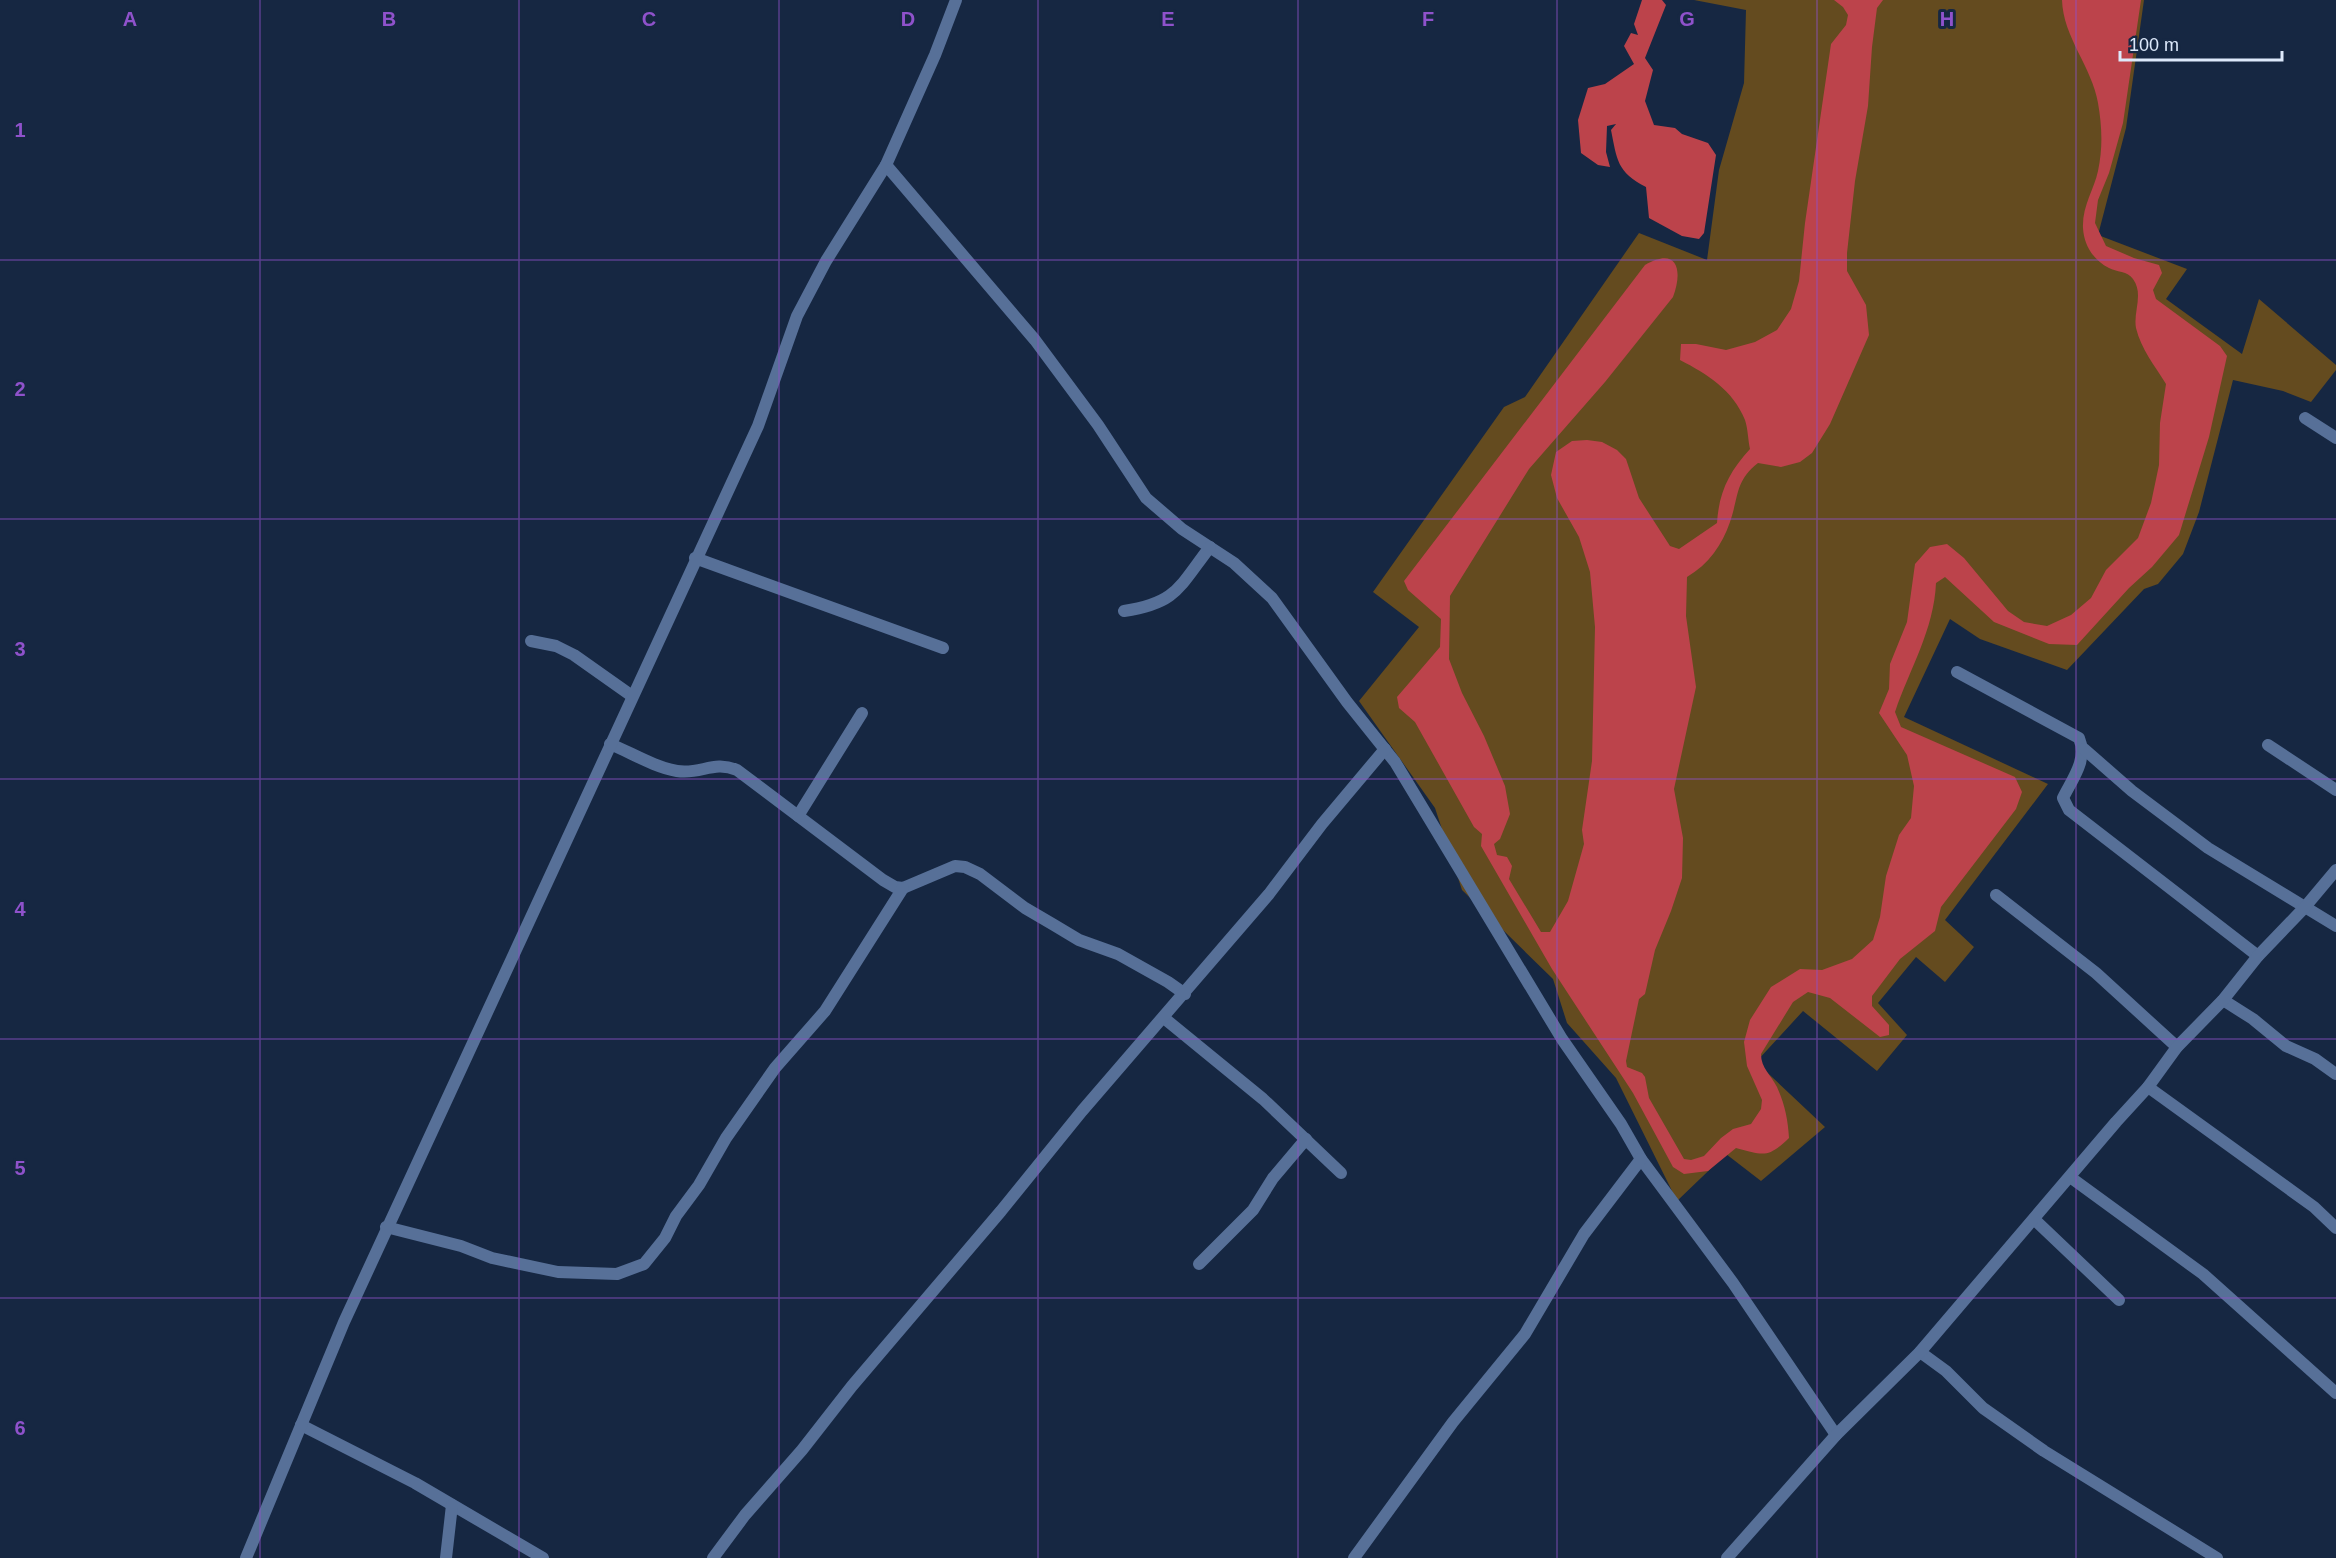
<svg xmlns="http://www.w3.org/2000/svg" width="2336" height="1558" font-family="Arial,sans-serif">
	<rect width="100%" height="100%" fill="#162742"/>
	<polygon fill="#644b1f" points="1694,0 2144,0 2126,128 2098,235 2187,269 2166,299 2242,354 2259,299 2336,365 2336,370 2311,402 2283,391 2233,380 2199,512 2183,554 2158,584 2144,589 2067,670 1980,639 1950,619 1904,717 2048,784 1945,920 1974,947 1945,982 1916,957 1878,1003 1907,1035 1877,1071 1803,1011 1756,1062 1825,1127 1761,1181 1726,1154 1677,1201 1616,1078 1567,1023 1553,979 1462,890 1435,808 1359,701 1419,627 1373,592 1504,407 1525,397 1639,233 1707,260 1719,170 1744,83 1746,10"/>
	<g fill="#bc434b">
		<path d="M1642,0H1662L1666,5L1645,58L1653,70L1645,101L1654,125L1675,128L1682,134L1708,143L1716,155L1704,233L1699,239L1682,236L1649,218L1646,187C1617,172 1617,160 1611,130L1616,124L1607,126L1606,152L1610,167L1598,165L1581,153L1578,120L1588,88L1605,84L1634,64L1624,46L1631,33L1638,35L1634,24Z"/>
		<path d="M1834,0H1883L1877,8L1872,47L1868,106L1855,181L1847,253V271L1866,305L1869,335L1830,424L1812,453L1800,462L1781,467L1758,463C1735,481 1739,496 1730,522C1722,545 1709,564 1687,577L1686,616L1696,687L1674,789L1683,838L1682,878L1671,911L1655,950L1645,994L1639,999L1626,1061L1627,1067L1642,1073L1645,1077L1649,1098L1684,1159L1691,1160L1704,1156L1721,1138L1733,1129L1751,1124L1761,1109L1762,1100L1747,1066L1744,1042L1750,1020L1771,987L1800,969L1822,970L1852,959L1873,940L1880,917L1886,876L1899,835L1911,818L1914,786L1907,755L1879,713L1889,689L1890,664L1907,622L1915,564L1930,547L1947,544L1964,558L2008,611L2024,622L2047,626L2071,615L2091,598L2106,570L2138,538L2151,503L2159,465L2160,423L2166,384C2155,366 2141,349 2136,328C2133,312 2144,294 2133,279C2128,271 2116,272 2109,268C2093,260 2084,245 2083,228C2082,206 2094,190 2098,171C2103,148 2102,126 2098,103C2092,67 2063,37 2062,0H2141L2123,123L2109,173L2098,200L2095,223L2106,246L2134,258L2159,265L2162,273L2153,290L2156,299L2220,346L2227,356L2209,437L2179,535L2152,567L2129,588L2077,645L2049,644L1994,622L1945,577L1936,583C1934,630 1910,668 1895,712L1901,727L2015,777L2022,792L2016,809L1941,907L1935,931L1900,959L1872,996V1006L1889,1025V1035L1880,1037L1830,998L1808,992L1793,1002L1761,1054C1761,1068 1771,1075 1777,1087C1785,1105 1788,1120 1789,1138C1767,1159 1764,1155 1736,1148L1708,1171L1684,1174L1673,1167L1633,1093L1552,969L1481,846L1482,834L1474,827L1415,722L1399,708L1397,697L1440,647L1441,619L1408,590L1404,581L1645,265C1678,246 1683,271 1673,297L1605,382L1529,469L1450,596L1449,659L1462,693L1484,736L1505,786L1510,814L1500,839L1494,844L1497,855L1507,857L1512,866L1509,879L1541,932H1550L1568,901L1584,844L1582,830L1592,761L1595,627L1590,572L1579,537L1557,498L1551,475L1556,452L1572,441L1587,440L1602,442L1617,450L1626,459L1639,498L1670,546L1679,549L1717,523C1719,492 1729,472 1750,449C1748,440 1748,429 1745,420C1733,390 1707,374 1680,360L1681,344H1696L1726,350L1755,342L1777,330L1791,309L1799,281L1805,223L1831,44L1846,25L1848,15L1843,7Z"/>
	</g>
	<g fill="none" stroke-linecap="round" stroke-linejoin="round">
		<g stroke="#577098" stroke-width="12">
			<polyline points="886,165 1035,340 1098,425 1146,498 1182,529 1234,563 1272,598 1347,702 1395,762 1562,1039 1621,1124 1641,1159 1733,1283 1836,1435"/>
			<polyline points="2305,418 2336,438"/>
			<polyline points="695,558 943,648"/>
			<path d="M1124,611C1177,603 1179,587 1210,547"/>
			<polyline points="531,641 556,646 574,655 632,696"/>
			<path d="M1957,672L2079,738C2088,759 2073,778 2063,798L2069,810L2258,956"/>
			<path d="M610,744C632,753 654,767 677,771C701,775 713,760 737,770L883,880L895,887L903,888L955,866L965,867L980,874L1025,908L1054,925L1079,940L1118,954L1168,982L1185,994"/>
			<polyline points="2268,745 2336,790"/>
			<polyline points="2084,749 2132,791 2208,848 2336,926"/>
			<polyline points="798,816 862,713"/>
			<polyline points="1996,895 2096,973 2177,1047"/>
			<polyline points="2223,1000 2253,1019 2286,1046 2315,1059 2336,1074"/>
			<polyline points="1164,1018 1263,1099 1341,1173"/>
			<polyline points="2148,1087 2314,1207 2336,1228"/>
			<polyline points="2070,1177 2203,1274 2336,1393"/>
			<polyline points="2034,1219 2119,1300"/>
			<polyline points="386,1227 461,1246 492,1258 558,1272 617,1274 644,1264 665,1238 676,1216 699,1185 726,1138 775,1068 825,1011 903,888"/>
			<polyline points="1199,1264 1253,1210 1273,1178 1306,1139"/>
			<polyline points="1920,1352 1946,1371 1983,1408 2044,1451 2217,1558"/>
			<polyline points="301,1425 415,1483 543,1558"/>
			<polyline points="246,1558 344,1322 758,426 797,316 826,261 886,165 935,55 956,0"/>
			<polyline points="446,1558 452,1505"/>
			<polyline points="713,1558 745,1515 802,1450 852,1386 1001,1211 1082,1111 1269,894 1322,824 1385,749"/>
			<polyline points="1354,1558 1453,1422 1525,1334 1584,1234 1641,1159"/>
			<polyline points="1727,1558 1836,1435 1920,1352 2116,1122 2148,1087 2177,1047 2223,1000 2258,956 2305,907 2336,870"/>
		</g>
	</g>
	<path fill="none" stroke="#8f52cb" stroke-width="1.5" stroke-opacity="0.55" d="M260,0V1558M519,0V1558M779,0V1558M1038,0V1558M1298,0V1558M1557,0V1558M1817,0V1558M2076,0V1558M0,260H2336M0,519H2336M0,779H2336M0,1039H2336M0,1298H2336"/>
	<g font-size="20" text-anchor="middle" font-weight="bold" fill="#8f52cb" stroke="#162742" stroke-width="6" stroke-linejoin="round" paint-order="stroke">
		<text x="130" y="26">A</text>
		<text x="389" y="26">B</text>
		<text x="649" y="26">C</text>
		<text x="908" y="26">D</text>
		<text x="1168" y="26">E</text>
		<text x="1428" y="26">F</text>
		<text x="1687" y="26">G</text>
		<text x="1947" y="26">H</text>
		<text x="20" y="137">1</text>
		<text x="20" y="396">2</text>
		<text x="20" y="656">3</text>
		<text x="20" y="916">4</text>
		<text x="20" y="1175">5</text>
		<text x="20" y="1435">6</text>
	</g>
	<path d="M2120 51v9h162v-9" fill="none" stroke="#dde9fb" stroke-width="3"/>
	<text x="2129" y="51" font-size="18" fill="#dde9fb" stroke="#162742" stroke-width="4.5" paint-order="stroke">100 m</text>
</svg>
